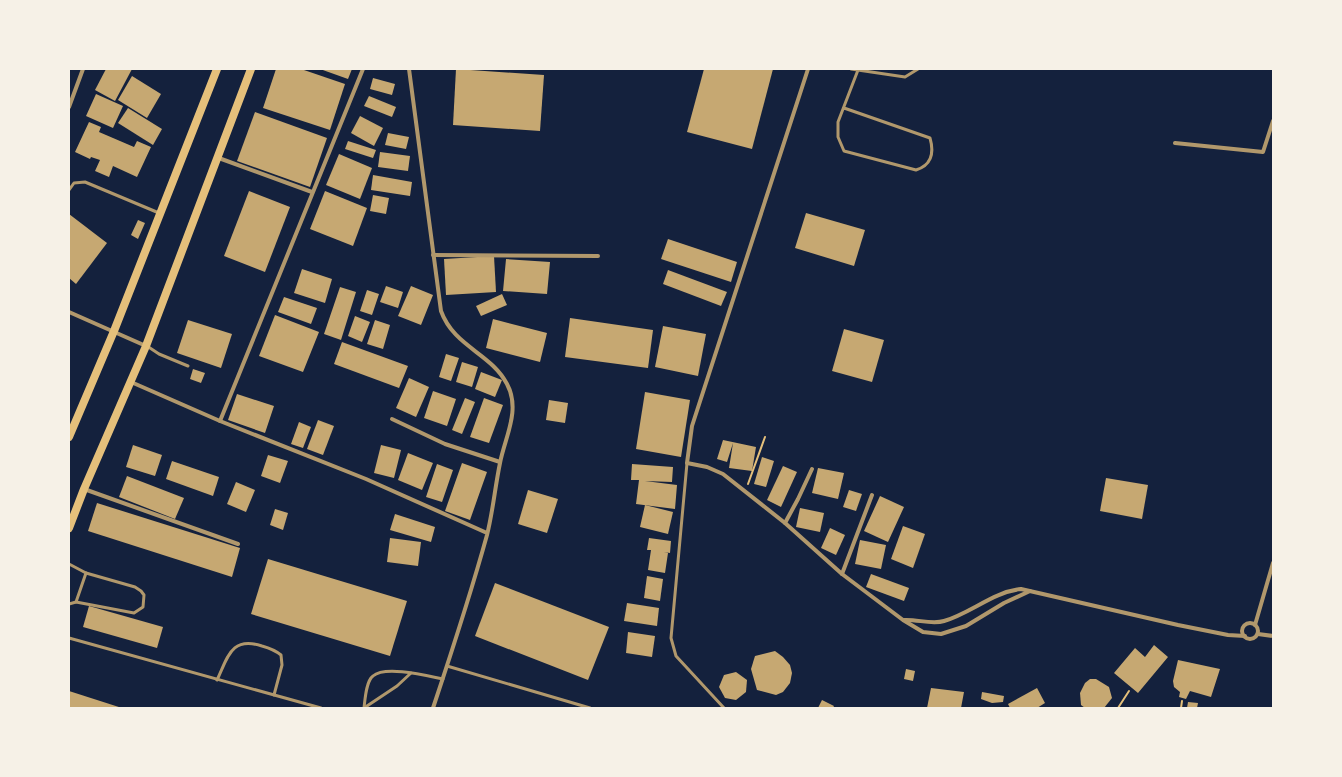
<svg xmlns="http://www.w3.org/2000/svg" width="1342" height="777" font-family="Jost,sans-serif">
	<rect width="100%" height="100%" fill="#14213d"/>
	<g fill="#c6a872">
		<polygon points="106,69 132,69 115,101 95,90"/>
		<polygon points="276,69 301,69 345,84 330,130 263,108"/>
		<polygon points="320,69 352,69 348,79"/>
		<polygon points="456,69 544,75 540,131 453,125"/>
		<polygon points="704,69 773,69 752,149 687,132"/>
		<polygon points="132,76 161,94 147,118 118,100"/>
		<polygon points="373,78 395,84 392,95 370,89"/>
		<polygon points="96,94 123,106 113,128 86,116"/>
		<polygon points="369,96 396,107 392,117 364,106"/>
		<polygon points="128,108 162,129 153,145 118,123"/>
		<polygon points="255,112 327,138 310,187 237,161"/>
		<polygon points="360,116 383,128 374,146 351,133"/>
		<polygon points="89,122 101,127 99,132 134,147 137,141 151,147 137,177 113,166 109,177 95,171 100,160 91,157 90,159 75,152"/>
		<polygon points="388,133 409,137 406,149 385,145"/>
		<polygon points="348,141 376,150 373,158 345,149"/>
		<polygon points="380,152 410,156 408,171 378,167"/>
		<polygon points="339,154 372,168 360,199 326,185"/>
		<polygon points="373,175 412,182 410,196 371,190"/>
		<polygon points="249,191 290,207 265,272 224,256"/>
		<polygon points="325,191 367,208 353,246 310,229"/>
		<polygon points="373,195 389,198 386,214 370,211"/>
		<polygon points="806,213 865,230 854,266 795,248"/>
		<polygon points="69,214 107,243 76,284 69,278"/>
		<polygon points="138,220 145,223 138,239 131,235"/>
		<polygon points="668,239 737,262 731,282 661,259"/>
		<polygon points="494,256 496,292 446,295 444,259"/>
		<polygon points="506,259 550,262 547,294 503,291"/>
		<polygon points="302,269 332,279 325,303 294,293"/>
		<polygon points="668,270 727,292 721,306 663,284"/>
		<polygon points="386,286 403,292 398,308 380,302"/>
		<polygon points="411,286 433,295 421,325 398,316"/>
		<polygon points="340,287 356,292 341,340 324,334"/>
		<polygon points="367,290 379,294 372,315 360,311"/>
		<polygon points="502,294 507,305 481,316 476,306"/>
		<polygon points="284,297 317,308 311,324 278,312"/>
		<polygon points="275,315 319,332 303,372 259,356"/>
		<polygon points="355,316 370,322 362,342 348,336"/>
		<polygon points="570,318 653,330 648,368 565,357"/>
		<polygon points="493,319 547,333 540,362 486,348"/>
		<polygon points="188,320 232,334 221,368 177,353"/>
		<polygon points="375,320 390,325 383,349 367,344"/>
		<polygon points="663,326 706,334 698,376 655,367"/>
		<polygon points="844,329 884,340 872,382 832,371"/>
		<polygon points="342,342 408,366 399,388 334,364"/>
		<polygon points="446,354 459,358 451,381 439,377"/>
		<polygon points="462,362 478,367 472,387 456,382"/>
		<polygon points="193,369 205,373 201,383 190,379"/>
		<polygon points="481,372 502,380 495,397 475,389"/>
		<polygon points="409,378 429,387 416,417 396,408"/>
		<polygon points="433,391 456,399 447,426 424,418"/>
		<polygon points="645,392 690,400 681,457 636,449"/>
		<polygon points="237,394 274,406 265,433 228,420"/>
		<polygon points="465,398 475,402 462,434 452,430"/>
		<polygon points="484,398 503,405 489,443 470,437"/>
		<polygon points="549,400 568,403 565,423 546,420"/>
		<polygon points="318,420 334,426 323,455 307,449"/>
		<polygon points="299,422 311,427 303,448 291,444"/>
		<polygon points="723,440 756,447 752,471 729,468 733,443 727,462 717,459"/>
		<polygon points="133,445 162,455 155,476 126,467"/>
		<polygon points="381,445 401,450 394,478 374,473"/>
		<polygon points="408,453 433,463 422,490 398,480"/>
		<polygon points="268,455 288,461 280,483 261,476"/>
		<polygon points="762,457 774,461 766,487 754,484"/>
		<polygon points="172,461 219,477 213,496 166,479"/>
		<polygon points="462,463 487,472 470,520 445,511"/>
		<polygon points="437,464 453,470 442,502 426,497"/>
		<polygon points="632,464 673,467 672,482 645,481 677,485 675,509 636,504 639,480 631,480"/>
		<polygon points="783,466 797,472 781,507 767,500"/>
		<polygon points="818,468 844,473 838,499 812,493"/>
		<polygon points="127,476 184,498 175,519 119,497"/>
		<polygon points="1106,478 1148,485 1142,519 1100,511"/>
		<polygon points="236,482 255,490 246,512 227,504"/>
		<polygon points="528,490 558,499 547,533 518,524"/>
		<polygon points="849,490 862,494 856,511 843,507"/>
		<polygon points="880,496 904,507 888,542 864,531"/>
		<polygon points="97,503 240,548 232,577 88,531"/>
		<polygon points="645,505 673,512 668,534 640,527"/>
		<polygon points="800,508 824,513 820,532 796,527"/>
		<polygon points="275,509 288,513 283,530 270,525"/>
		<polygon points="395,514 435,527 431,542 390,530"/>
		<polygon points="903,526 925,534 913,568 891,559"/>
		<polygon points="830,528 845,535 836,555 821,548"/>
		<polygon points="390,538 421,542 418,566 387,562"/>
		<polygon points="649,538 671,541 670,553 664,552 668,553 665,573 648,570 651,550 647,550"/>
		<polygon points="860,540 886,545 881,569 855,564"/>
		<polygon points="268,559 407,601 390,656 251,614"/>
		<polygon points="871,574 909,588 904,601 866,587"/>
		<polygon points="647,576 663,579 660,601 644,598"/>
		<polygon points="495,583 609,627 588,680 475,636"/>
		<polygon points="627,603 659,608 657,626 624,621"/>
		<polygon points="89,606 163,627 157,648 83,627"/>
		<polygon points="628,632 655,636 652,657 626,653"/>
		<polygon points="1154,645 1168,657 1138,693 1114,673 1135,648 1145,657"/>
		<polygon points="775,651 783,657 790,665 792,673 790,683 783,692 776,695 757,690 751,669 755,656"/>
		<polygon points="1178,660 1220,669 1211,697 1190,691 1186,699 1179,697 1180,692 1174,687 1173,681"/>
		<polygon points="906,669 915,671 913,681 904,679"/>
		<polygon points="736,672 747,680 746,692 736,700 725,698 719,687 724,675"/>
		<polygon points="1090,679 1096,679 1109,687 1112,698 1104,708 1085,708 1081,705 1080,693 1085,683"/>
		<polygon points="931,688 964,692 961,708 927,708"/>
		<polygon points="1037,688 1045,703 1037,708 1010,708 1008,704"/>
		<polygon points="69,691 122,708 69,708"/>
		<polygon points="982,692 1004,696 1003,702 992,703 981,699"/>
		<polygon points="822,700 834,706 833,708 818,708"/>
		<polygon points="1188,702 1198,703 1197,708 1187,708"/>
	</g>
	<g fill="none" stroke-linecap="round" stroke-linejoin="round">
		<g stroke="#e5c07b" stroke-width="2">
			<polyline points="748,484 765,437"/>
			<polyline points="1118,708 1129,691"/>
			<polyline points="1181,708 1182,701"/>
		</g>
		<g stroke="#b1986c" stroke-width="3">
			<polyline points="851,69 905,77 918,69"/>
			<path d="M844,108L930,138C934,152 932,165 916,170L844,151L838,137V122L858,70"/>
			<polyline points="69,190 74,183 85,182 159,213"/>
			<polyline points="147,346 159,354 188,366"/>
			<polyline points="687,463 671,638 676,656 724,708"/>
			<polyline points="69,564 86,573 135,587 141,591 144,595 143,607 134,613 76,602"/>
			<polyline points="69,604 76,602 86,573"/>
			<polyline points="69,638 321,708"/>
			<polyline points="447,666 590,708"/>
			<path d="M217,680C228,657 231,636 262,646C269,648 275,650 281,655L282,665L274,695"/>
			<path d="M364,708C365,700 366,681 373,676C385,665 428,676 443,679"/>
			<polyline points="364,708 397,686 411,673"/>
		</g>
		<g stroke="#b1986c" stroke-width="4">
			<path d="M409,69L441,311C454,347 491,353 507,384C521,410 505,437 500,463C495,487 493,511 487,535C471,593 452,651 433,708"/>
			<polyline points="808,69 692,426 687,463 707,467 723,474 785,523 842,574 903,620 923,632 941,634 966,626 1004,603 1030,591"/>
			<polyline points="69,107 83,69"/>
			<polyline points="1175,143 1263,152 1273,121"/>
			<polyline points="216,157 312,192"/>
			<polyline points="433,255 598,256"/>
			<polyline points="69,312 146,346"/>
			<polyline points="131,382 220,421 366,479 487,533"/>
			<polyline points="392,419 445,444 500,462"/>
			<polyline points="220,421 363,69"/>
			<polyline points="84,489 238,544"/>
			<polyline points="785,523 798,499 812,469"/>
			<polyline points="842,574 872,495"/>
			<path d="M904,620C917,619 932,625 944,621C971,613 993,592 1021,589L1178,625L1228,635L1245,636"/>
			<circle cx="1250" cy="631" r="8"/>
			<polyline points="1255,625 1273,563"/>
			<polyline points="1258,634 1273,636"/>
		</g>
		<g stroke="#e5c07b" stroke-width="8">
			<polyline points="69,437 114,331 217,69"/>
			<polyline points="69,528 84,489 146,346 251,69"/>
		</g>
	</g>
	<rect width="1342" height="777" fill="none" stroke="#f6f1e7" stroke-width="140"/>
</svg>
